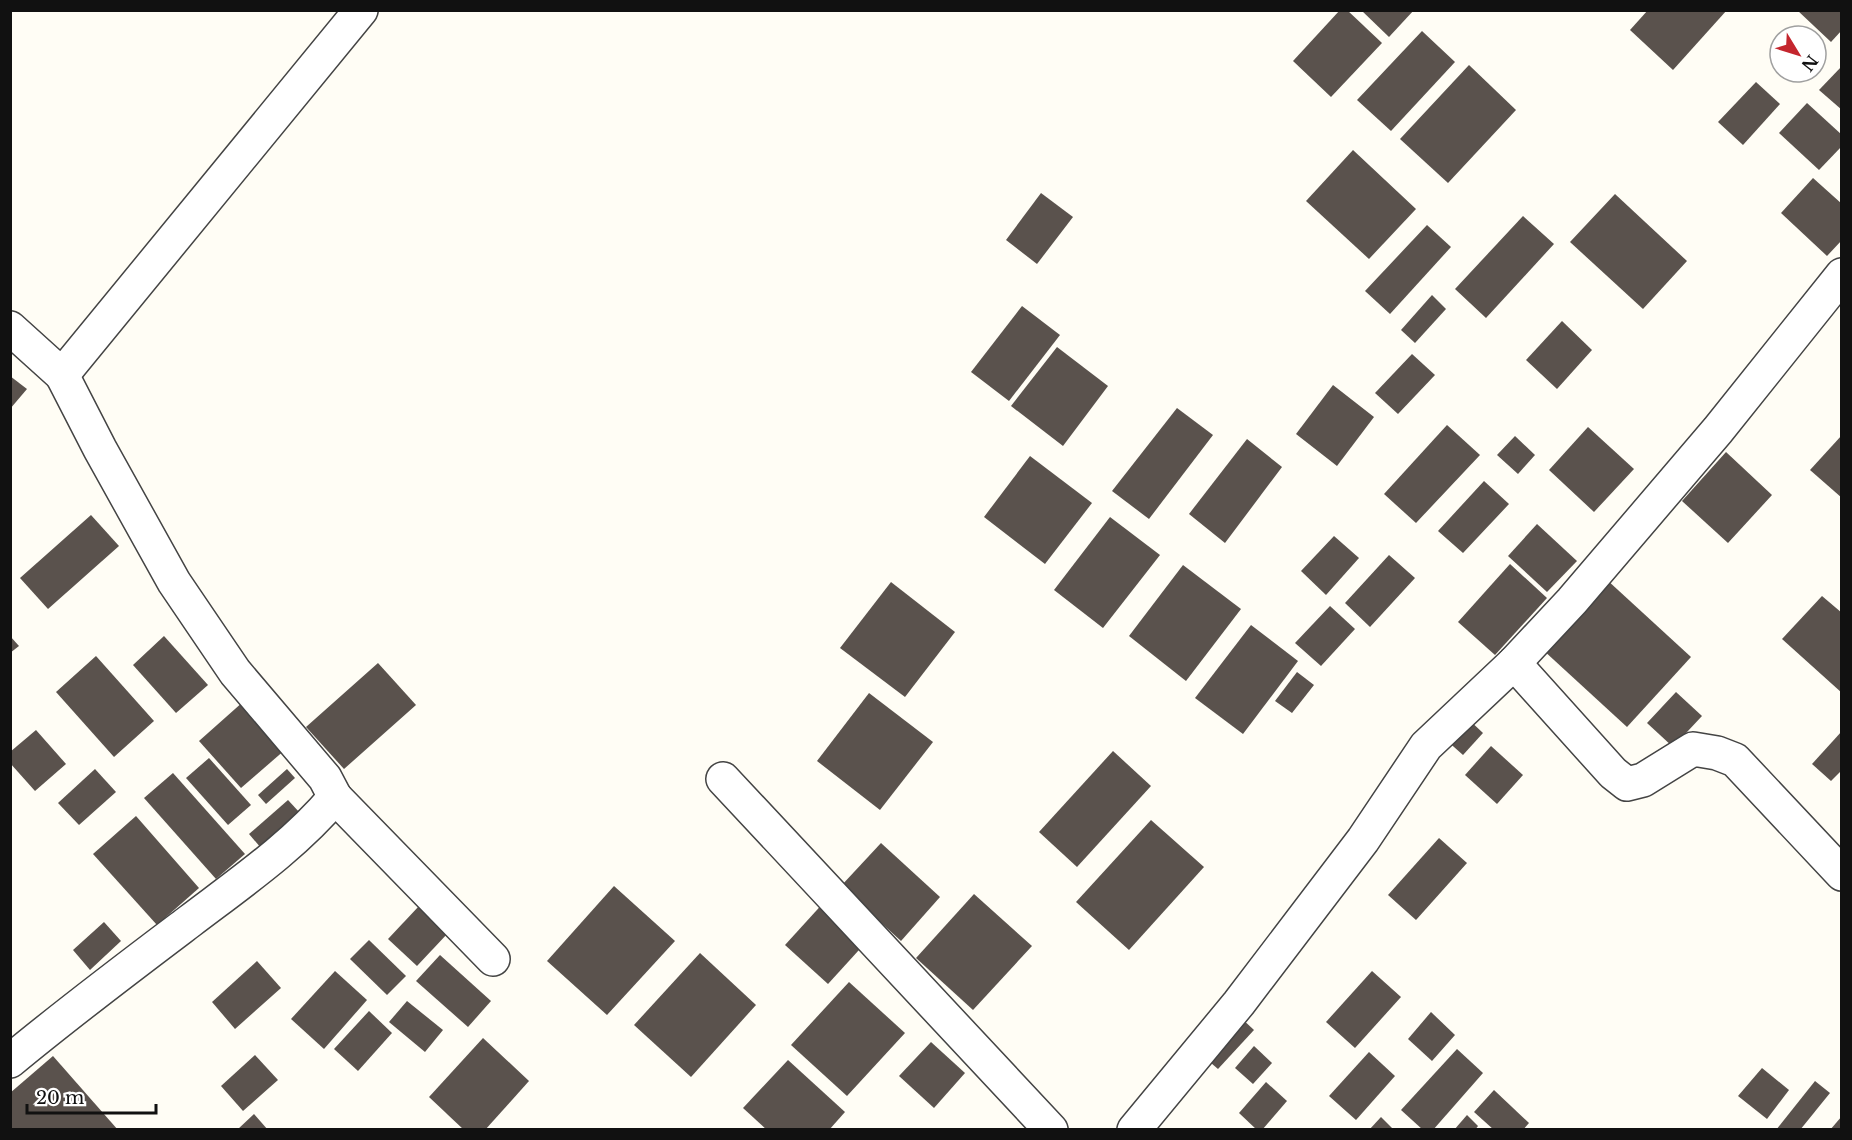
<svg xmlns="http://www.w3.org/2000/svg" width="1852" height="1140" font-family="'Libre Baskerville',serif">
	<rect width="100%" height="100%" fill="#fffdf5"/>
	<g fill="#5a524d">
		<polygon points="1340,10 1347,10 1382,43 1331,97 1293,61"/>
		<polygon points="1361,10 1414,10 1389,37"/>
		<polygon points="1648,10 1727,10 1673,70 1630,30"/>
		<polygon points="1797,10 1842,10 1842,30 1831,42"/>
		<polygon points="1422,31 1455,62 1391,131 1357,100"/>
		<polygon points="1469,65 1516,110 1448,183 1400,139"/>
		<polygon points="1842,66 1842,110 1819,90"/>
		<polygon points="1756,82 1780,104 1743,145 1718,122"/>
		<polygon points="1807,103 1842,135 1842,146 1819,170 1779,133"/>
		<polygon points="1353,150 1416,209 1369,259 1306,201"/>
		<polygon points="1813,178 1842,204 1842,240 1827,256 1781,213"/>
		<polygon points="1041,193 1073,217 1037,264 1006,240"/>
		<polygon points="1615,194 1687,261 1643,309 1570,242"/>
		<polygon points="1523,216 1554,244 1486,318 1455,289"/>
		<polygon points="1427,225 1451,247 1390,314 1365,291"/>
		<polygon points="1432,295 1446,309 1415,343 1401,330"/>
		<polygon points="1022,306 1060,335 1009,401 971,372"/>
		<polygon points="1562,321 1592,350 1557,389 1526,360"/>
		<polygon points="1057,347 1108,386 1063,446 1011,406"/>
		<polygon points="1412,354 1435,375 1398,414 1375,393"/>
		<polygon points="10,376 27,389 10,409"/>
		<polygon points="1333,385 1374,417 1337,466 1296,434"/>
		<polygon points="1177,408 1213,435 1149,519 1112,491"/>
		<polygon points="1447,425 1480,455 1416,523 1384,494"/>
		<polygon points="1588,427 1634,469 1594,512 1549,470"/>
		<polygon points="1842,435 1842,498 1810,470"/>
		<polygon points="1515,436 1535,455 1518,474 1497,455"/>
		<polygon points="1247,439 1282,467 1225,543 1189,514"/>
		<polygon points="1726,452 1772,495 1728,543 1682,501"/>
		<polygon points="1030,456 1092,503 1045,564 984,517"/>
		<polygon points="1484,481 1509,504 1463,553 1438,531"/>
		<polygon points="91,515 119,546 48,609 20,578"/>
		<polygon points="1110,517 1160,555 1103,628 1054,590"/>
		<polygon points="1537,524 1577,561 1547,592 1508,556"/>
		<polygon points="1334,536 1359,558 1326,595 1301,571"/>
		<polygon points="1389,555 1415,578 1370,627 1345,603"/>
		<polygon points="1510,564 1547,598 1495,655 1458,622"/>
		<polygon points="1183,565 1241,609 1186,681 1129,636"/>
		<polygon points="1606,579 1691,657 1627,727 1542,649"/>
		<polygon points="891,582 955,632 905,697 840,648"/>
		<polygon points="1822,596 1842,613 1842,693 1782,639"/>
		<polygon points="1330,606 1355,629 1321,666 1295,643"/>
		<polygon points="1251,625 1298,661 1243,734 1195,698"/>
		<polygon points="10,636 19,646 10,653"/>
		<polygon points="164,636 208,685 176,713 133,665"/>
		<polygon points="96,656 154,721 114,757 56,692"/>
		<polygon points="378,663 416,705 344,769 306,727"/>
		<polygon points="1297,672 1314,685 1292,713 1275,701"/>
		<polygon points="1676,692 1702,716 1673,747 1647,723"/>
		<polygon points="869,693 933,742 880,810 817,761"/>
		<polygon points="244,701 286,749 241,788 199,741"/>
		<polygon points="1466,717 1483,733 1463,755 1445,739"/>
		<polygon points="36,730 66,764 35,791 10,763 10,752"/>
		<polygon points="1842,731 1842,770 1831,781 1812,764"/>
		<polygon points="1491,746 1523,775 1497,804 1465,775"/>
		<polygon points="1113,751 1151,786 1077,867 1039,832"/>
		<polygon points="209,758 251,805 228,825 186,778"/>
		<polygon points="95,769 116,792 79,825 58,803"/>
		<polygon points="287,769 295,778 266,804 258,795"/>
		<polygon points="173,773 245,854 216,879 144,798"/>
		<polygon points="288,800 300,813 261,848 249,834"/>
		<polygon points="136,816 199,888 157,925 93,854"/>
		<polygon points="1151,820 1204,867 1129,950 1076,902"/>
		<polygon points="1439,838 1467,863 1416,920 1388,895"/>
		<polygon points="881,843 940,897 901,941 841,886"/>
		<polygon points="614,886 675,941 607,1015 547,961"/>
		<polygon points="974,894 1032,946 973,1010 916,958"/>
		<polygon points="826,900 869,939 828,984 785,945"/>
		<polygon points="419,906 448,933 417,966 388,939"/>
		<polygon points="104,922 121,941 90,970 73,950"/>
		<polygon points="369,940 406,976 387,995 350,959"/>
		<polygon points="700,953 756,1005 691,1077 634,1025"/>
		<polygon points="440,955 491,1001 468,1027 416,981"/>
		<polygon points="257,961 281,988 235,1029 212,1002"/>
		<polygon points="335,971 367,1000 324,1049 291,1019"/>
		<polygon points="1372,971 1401,997 1355,1048 1326,1022"/>
		<polygon points="849,982 905,1033 847,1096 791,1045"/>
		<polygon points="407,1001 443,1030 425,1052 389,1022"/>
		<polygon points="369,1011 392,1033 358,1071 334,1049"/>
		<polygon points="1431,1012 1455,1035 1432,1061 1408,1039"/>
		<polygon points="1240,1017 1254,1030 1218,1069 1204,1057"/>
		<polygon points="483,1038 529,1081 485,1130 464,1130 429,1097"/>
		<polygon points="931,1042 965,1073 934,1108 899,1076"/>
		<polygon points="1254,1046 1272,1063 1253,1084 1235,1068"/>
		<polygon points="1457,1049 1483,1073 1433,1130 1423,1130 1401,1110"/>
		<polygon points="1369,1052 1395,1076 1356,1120 1329,1096"/>
		<polygon points="255,1055 278,1080 243,1111 221,1086"/>
		<polygon points="53,1056 118,1130 10,1130 10,1093"/>
		<polygon points="788,1060 845,1112 829,1130 767,1130 743,1108"/>
		<polygon points="1762,1068 1789,1090 1767,1119 1738,1096"/>
		<polygon points="1815,1081 1830,1093 1800,1130 1776,1130"/>
		<polygon points="1266,1082 1287,1101 1262,1130 1257,1130 1239,1113"/>
		<polygon points="1494,1090 1529,1123 1523,1130 1494,1130 1474,1112"/>
		<polygon points="254,1114 268,1130 237,1130"/>
		<polygon points="1467,1115 1478,1126 1475,1130 1454,1130"/>
		<polygon points="1842,1116 1842,1130 1830,1130"/>
		<polygon points="1381,1117 1394,1130 1369,1130"/>
	</g>
	<g fill="none" stroke-linecap="round" stroke-linejoin="round">
		<defs>
			<g id="street">
				<polyline points="10,328 62,375 361,10"/>
				<polyline points="1514,663 1613,773 1627,784 1643,780 1693,749 1717,753 1735,760 1842,874"/>
				<polyline points="723,779 1051,1130"/>
				<polyline points="335,797 493,959"/>
				<path d="M10,1061C69,1012 129,967 190,921C240,883 295,845 335,797L325,778L235,672L174,582L100,449L62,375"/>
				<polyline points="1134,1130 1239,1003 1363,840 1426,746 1514,663 1572,601 1718,430 1842,275"/>
			</g>
		</defs>
		<use href="#street" stroke="#444" stroke-width="36"/>
		<use href="#street" stroke="#fff" stroke-width="33"/>
	</g>
	<rect width="1852" height="1140" fill="none" stroke="#111111" stroke-width="24"/>
	<g transform="translate(1798 54) rotate(128)"><circle r="28" fill="#ffffff" stroke="#a0a0a0" stroke-width="1.5"/>
	<path d="M0-4.5L10 22L0 15L-10 22Z" fill="#c4262e"/>
	<text y="-9" font-size="16" font-weight="bold" text-anchor="middle" fill="#111111">N</text>
	</g>
	<path d="M27 1104v9h129v-9" fill="none" stroke="#111111" stroke-width="3"/>
	<text x="36" y="1104" font-size="18" fill="#111111" stroke="#ffffff" stroke-width="4.5" paint-order="stroke">20 m</text>
</svg>
